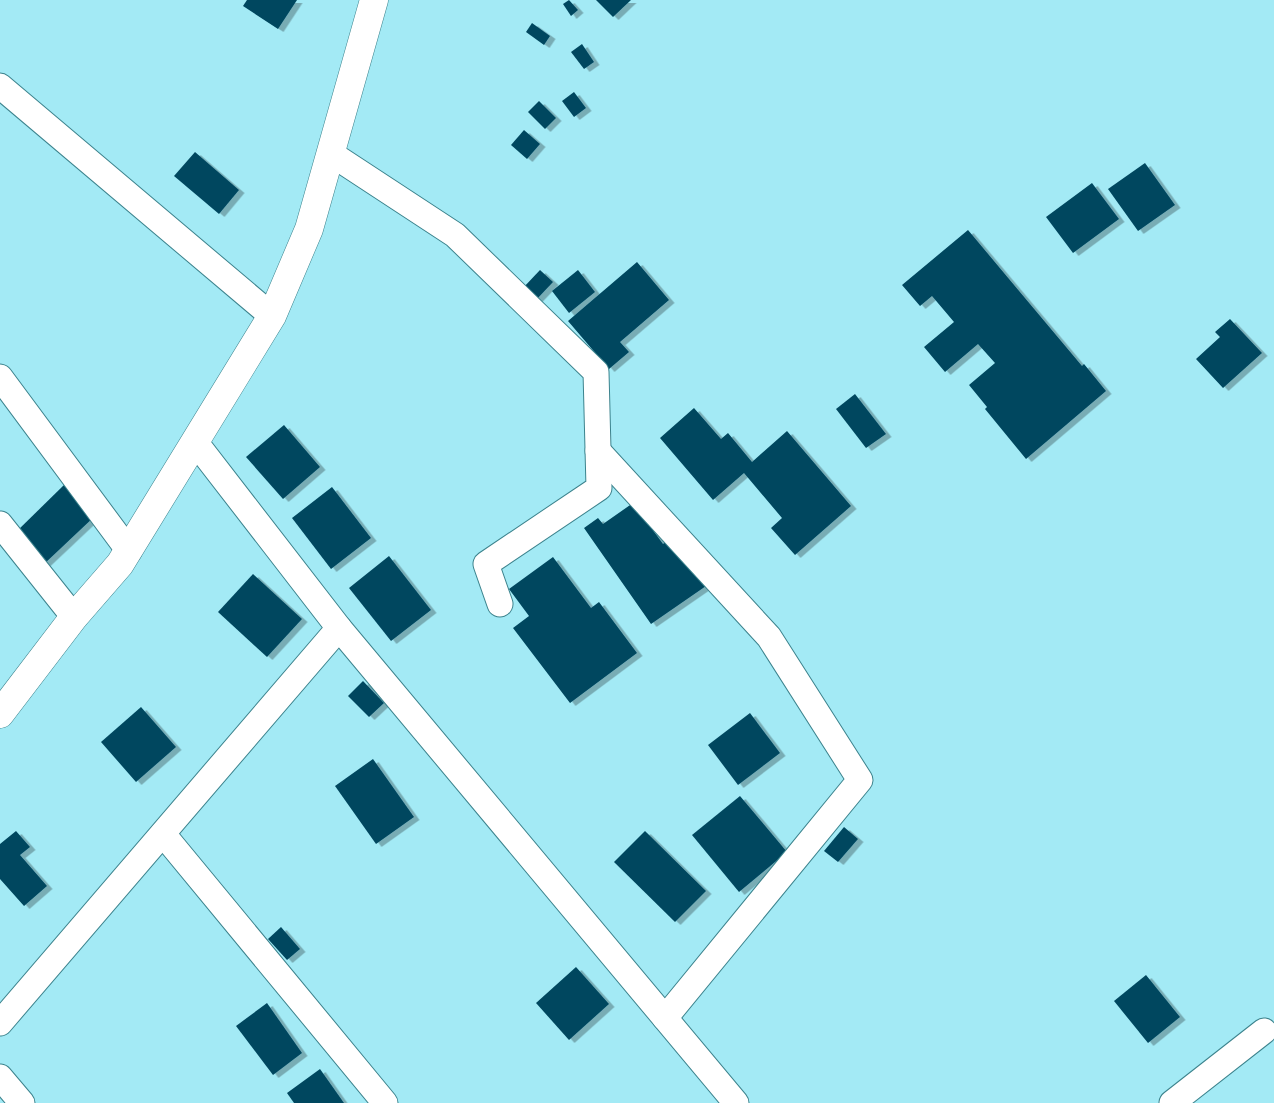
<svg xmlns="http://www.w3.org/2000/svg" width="1274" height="1103" font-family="Quicksand,sans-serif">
	<defs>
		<filter id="shadow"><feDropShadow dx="5.5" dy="3" stdDeviation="0" flood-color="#0004"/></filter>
	</defs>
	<rect width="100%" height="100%" fill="#a3eaf5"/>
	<g fill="#02475f" filter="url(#shadow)">
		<polygon points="247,0 297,0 278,29 243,6"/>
		<polygon points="569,0 578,10 571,16 563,4"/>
		<polygon points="596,0 631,0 613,17"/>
		<polygon points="532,23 550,36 544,45 526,32"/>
		<polygon points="582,44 594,62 584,69 571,52"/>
		<polygon points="574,92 586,108 574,117 562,101"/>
		<polygon points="539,101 556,118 545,129 528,112"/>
		<polygon points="524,130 540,144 527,159 511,145"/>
		<polygon points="195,152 239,190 219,214 174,176"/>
		<polygon points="1145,163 1175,205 1138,231 1108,189"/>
		<polygon points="1092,183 1119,219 1073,253 1046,217"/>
		<polygon points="968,230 1082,366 1084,364 1106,391 1026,459 985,409 987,407 969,385 995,363 978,344 945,372 924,347 954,322 932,296 920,306 902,285"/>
		<polygon points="637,262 669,300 620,342 629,352 609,369 568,321"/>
		<polygon points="540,270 553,282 536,300 523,288"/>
		<polygon points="578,270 595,292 569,313 552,291"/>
		<polygon points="1230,319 1262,353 1223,388 1196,359 1220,337 1215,332"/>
		<polygon points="855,394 886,434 866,448 836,409"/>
		<polygon points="694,408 721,439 728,433 752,462 787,431 851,506 795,555 771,528 782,518 744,473 713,500 660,438"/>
		<polygon points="284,425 320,467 283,499 246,457"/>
		<polygon points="65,484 95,516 43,565 14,534"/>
		<polygon points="332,487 371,538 331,569 292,518"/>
		<polygon points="633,503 663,544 672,537 706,586 651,624 584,528 598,518 603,524"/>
		<polygon points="389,556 431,610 391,641 349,588"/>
		<polygon points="553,557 591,608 599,602 637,653 570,703 513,628 529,616 509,589"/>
		<polygon points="253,574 302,619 267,657 218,612"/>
		<polygon points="363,681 384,703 369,717 348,696"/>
		<polygon points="141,707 176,747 136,782 101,742"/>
		<polygon points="750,713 780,753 738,785 708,745"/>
		<polygon points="373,759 414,817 376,844 335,786"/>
		<polygon points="740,796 787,852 739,892 692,835"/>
		<polygon points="844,827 858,839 838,862 824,851"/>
		<polygon points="16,831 30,847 20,855 47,886 24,906 0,879 0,844"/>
		<polygon points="645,831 706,891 675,922 614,862"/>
		<polygon points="281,927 300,949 287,960 268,939"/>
		<polygon points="576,967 609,1004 569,1040 536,1003"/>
		<polygon points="1146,975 1180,1017 1148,1043 1114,1001"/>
		<polygon points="267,1003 302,1053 273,1075 236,1026"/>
		<polygon points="320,1069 344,1103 294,1103 287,1093"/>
	</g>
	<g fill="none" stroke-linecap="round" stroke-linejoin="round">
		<defs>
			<g id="minor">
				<polyline points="0,86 272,316"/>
				<polyline points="330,153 455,235 596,372 599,488 486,564 500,604"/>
				<polyline points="0,377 129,551"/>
				<polyline points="598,451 769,637 860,780 665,1018"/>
				<polyline points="0,524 74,617"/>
				<polyline points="339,628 736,1103"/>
				<polyline points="163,834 385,1103"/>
				<polyline points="0,1023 339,628 196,443"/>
				<polyline points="0,1077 22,1103"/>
				<polyline points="1172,1103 1264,1031"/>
			</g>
			<polyline id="tertiary" points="0,714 74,617 120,564 272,316 309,229 374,0"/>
		</defs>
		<use href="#minor" stroke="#3c838d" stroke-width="27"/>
		<use href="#tertiary" stroke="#3c838d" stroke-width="29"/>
		<use href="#minor" stroke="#fff" stroke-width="25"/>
		<use href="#tertiary" stroke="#fff" stroke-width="28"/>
	</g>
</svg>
